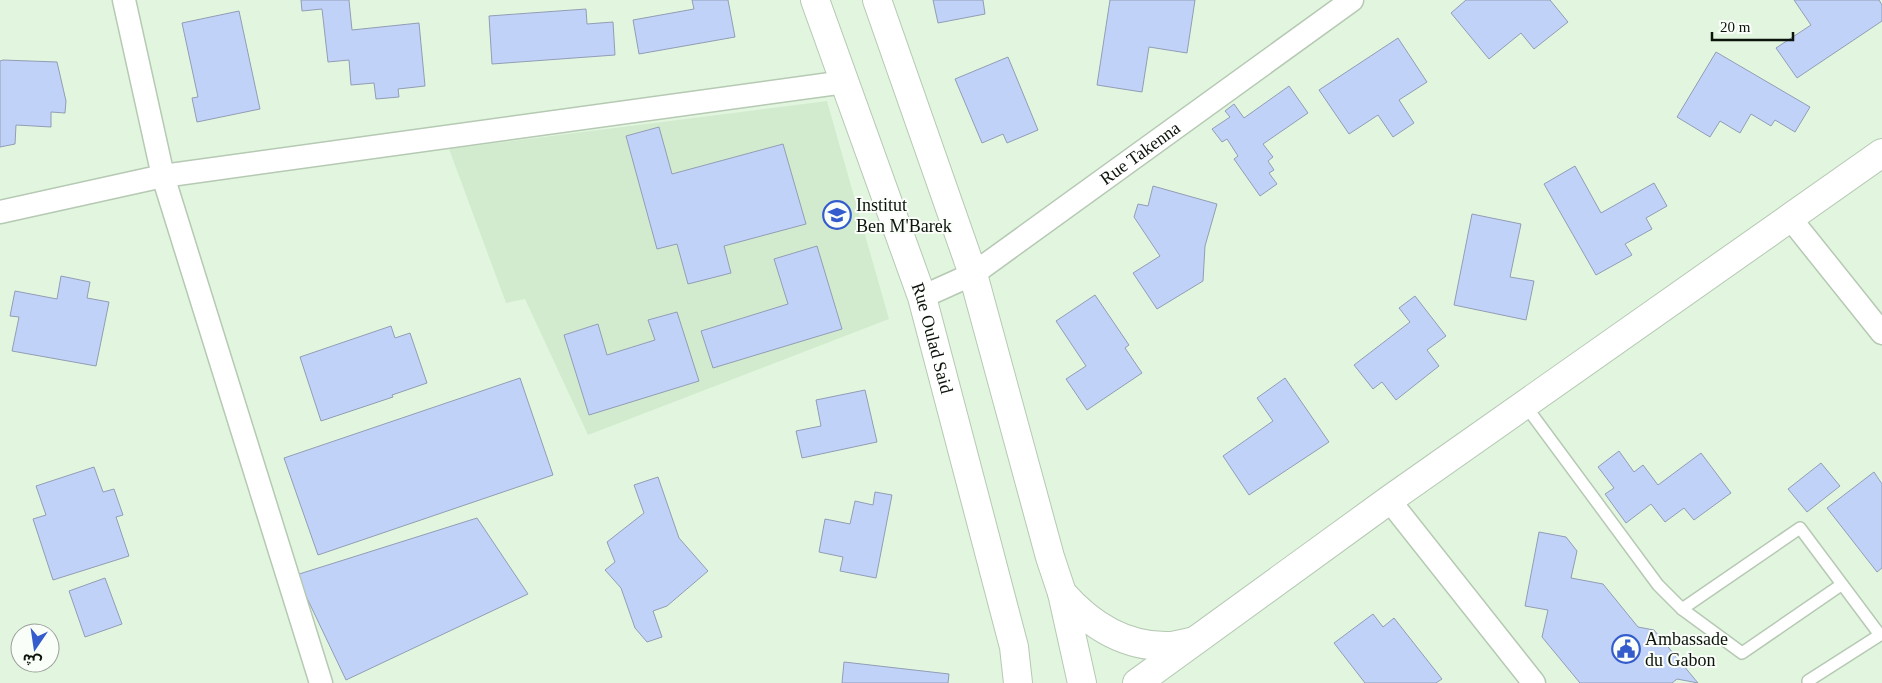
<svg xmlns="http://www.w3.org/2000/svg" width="1882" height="683" font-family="'Times New Roman','Noto Sans Arabic',serif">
	<rect width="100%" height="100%" fill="#e2f6df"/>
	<polygon fill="#d2ebce" points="827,101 889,319 588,435 525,299 506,303 449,149"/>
	<g fill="#c1d2f8" stroke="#929db5">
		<polygon points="301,0 349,0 352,30 419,23 425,86 398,89 399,97 376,99 374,83 351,85 349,60 328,62 322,9 302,11"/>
		<polygon points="692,0 728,0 735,37 639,54 633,20 694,9"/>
		<polygon points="933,0 983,0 985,14 938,23"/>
		<polygon points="1110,0 1195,0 1187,53 1149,47 1142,92 1097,85"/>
		<polygon points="1466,0 1550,0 1568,22 1534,49 1521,33 1489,59 1451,13"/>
		<polygon points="1794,0 1879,0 1882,5 1882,21 1797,78 1776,48 1811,25"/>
		<polygon points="586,9 587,24 613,22 615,55 492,64 489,16"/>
		<polygon points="239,11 260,109 197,122 192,98 198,97 182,23"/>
		<polygon points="1398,38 1427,82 1399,100 1414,123 1393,137 1378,115 1349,134 1319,90"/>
		<polygon points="1716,52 1810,107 1795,132 1775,120 1771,126 1751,114 1740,133 1720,121 1710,137 1677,117"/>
		<polygon points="1008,57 1038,130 1007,143 1003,134 982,143 955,79"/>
		<polygon points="3,60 57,62 66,101 65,113 51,112 51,127 16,125 15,144 0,147 0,61"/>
		<polygon points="1289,86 1308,113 1263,144 1273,157 1268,161 1274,170 1269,173 1277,184 1260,196 1234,159 1238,156 1227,139 1222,142 1212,129 1230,117 1225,111 1234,104 1244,118"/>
		<polygon points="659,127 672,174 783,144 806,224 724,246 731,273 688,284 677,244 657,249 626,136"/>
		<polygon points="1575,166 1601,213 1654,183 1667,206 1646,218 1652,229 1625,244 1632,255 1596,275 1544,184"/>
		<polygon points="1153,186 1217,204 1205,246 1203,281 1157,309 1133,273 1160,256 1134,217 1138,204 1148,206"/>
		<polygon points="1472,214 1521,224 1510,277 1534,281 1526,320 1454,305"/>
		<polygon points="817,246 842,329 713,368 701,331 788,304 774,259"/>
		<polygon points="61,276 90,282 87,298 109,302 96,366 12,351 19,317 10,316 15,291 57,299"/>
		<polygon points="1095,295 1129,345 1125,348 1142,373 1087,410 1066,379 1086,366 1056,321"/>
		<polygon points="1415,296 1446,336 1427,350 1439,366 1396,400 1382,382 1373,389 1354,365 1410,322 1399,308"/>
		<polygon points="677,312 699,381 589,415 564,335 598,324 607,355 655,340 648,320"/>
		<polygon points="391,326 395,338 410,333 427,383 392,395 393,397 321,421 300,357"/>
		<polygon points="520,378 553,475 318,555 284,458"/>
		<polygon points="1285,378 1329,442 1249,495 1223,456 1273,421 1257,398"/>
		<polygon points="865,390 877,442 802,458 796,431 821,426 816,400"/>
		<polygon points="1619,451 1634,472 1643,465 1658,485 1701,453 1731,493 1694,520 1684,508 1665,522 1651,504 1626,523 1605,494 1614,488 1598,467"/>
		<polygon points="1821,463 1840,486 1807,512 1788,489"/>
		<polygon points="94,467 103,492 114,489 123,515 116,517 129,556 53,580 33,519 46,515 36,486"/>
		<polygon points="1874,472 1882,484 1882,568 1877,572 1827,508"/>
		<polygon points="658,477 679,538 708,571 667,606 653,611 662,637 647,642 635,628 621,588 605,570 615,562 607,542 644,513 634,485"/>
		<polygon points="875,492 892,495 876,578 840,571 843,557 819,552 825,519 850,524 855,501 873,505"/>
		<polygon points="477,518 528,594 346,680 296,575"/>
		<polygon points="1539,532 1566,537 1577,551 1571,578 1603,584 1638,627 1654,630 1698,683 1677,679 1672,683 1580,683 1542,637 1548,610 1525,606"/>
		<polygon points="105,578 122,624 85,637 69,591"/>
		<polygon points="1373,614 1383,627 1394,618 1442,679 1436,683 1365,683 1334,643"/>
		<polygon points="844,662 949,674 948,683 842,683"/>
	</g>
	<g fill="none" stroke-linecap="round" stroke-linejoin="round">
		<defs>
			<g id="service">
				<polyline points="1525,405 1658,585 1682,609 1800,528 1880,635 1808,681"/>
				<polyline points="1682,609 1742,653 1841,585"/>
			</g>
			<g id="minor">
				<polyline points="124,0 163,176 321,683"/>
				<polyline points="0,212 163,176 845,82"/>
				<polyline points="1790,218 1882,333"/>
				<path id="s1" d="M922,297L973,274L1352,0"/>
				<polyline points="1389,500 1534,683"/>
			</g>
			<g id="tertiary">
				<path id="s2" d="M815,0L922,297L1014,647L1018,683"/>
				<polyline points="877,0 973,274 1050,557 1062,593 1082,683"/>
			</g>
			<g id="secondary">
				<path d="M1062,593C1090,625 1126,648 1171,646C1178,645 1186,643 1194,641"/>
				<polyline points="1137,683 1389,500 1882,153"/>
			</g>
		</defs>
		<use href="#service" stroke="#b5c9b3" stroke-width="14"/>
		<use href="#minor" stroke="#b5c9b3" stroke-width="25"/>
		<use href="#tertiary" stroke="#b5c9b3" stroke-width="30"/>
		<use href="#secondary" stroke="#b5c9b3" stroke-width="30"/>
		<use href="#service" stroke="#fff" stroke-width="11"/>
		<use href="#minor" stroke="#fff" stroke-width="22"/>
		<use href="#tertiary" stroke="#fff" stroke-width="28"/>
		<use href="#secondary" stroke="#fff" stroke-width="28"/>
	</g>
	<defs>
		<symbol id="school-ring" viewBox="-11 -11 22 22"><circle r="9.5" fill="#fafef9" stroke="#355ccc" stroke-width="1.5"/><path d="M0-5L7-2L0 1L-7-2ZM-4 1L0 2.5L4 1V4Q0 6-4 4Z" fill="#355ccc"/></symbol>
		<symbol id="civic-ring" viewBox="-11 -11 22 22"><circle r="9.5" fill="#fafef9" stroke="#355ccc" stroke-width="1.5"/><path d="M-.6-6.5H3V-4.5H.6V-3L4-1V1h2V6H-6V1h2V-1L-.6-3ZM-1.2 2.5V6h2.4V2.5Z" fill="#355ccc"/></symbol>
	</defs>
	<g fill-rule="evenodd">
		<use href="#school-ring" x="821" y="199" width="32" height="32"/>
		<use href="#civic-ring" x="1610" y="633" width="32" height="32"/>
	</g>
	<g text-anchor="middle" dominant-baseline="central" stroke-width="4" stroke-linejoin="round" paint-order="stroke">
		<g font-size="18" fill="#0d140c" stroke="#fafef9">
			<text stroke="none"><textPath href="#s1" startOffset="262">Rue Takenna</textPath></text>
			<text stroke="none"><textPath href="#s2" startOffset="358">Rue Oulad Said</textPath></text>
		</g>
		<g font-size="18" fill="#0d140c" stroke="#fafef9" text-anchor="start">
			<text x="856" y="205">Institut<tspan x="856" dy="21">Ben M'Barek</tspan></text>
			<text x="1645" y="639">Ambassade<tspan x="1645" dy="21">du Gabon</tspan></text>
		</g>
	</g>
	<g transform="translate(35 648) rotate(193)"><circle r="24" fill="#fafef9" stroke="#9ba09a"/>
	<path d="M0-4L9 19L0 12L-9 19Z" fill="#355ccc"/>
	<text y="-8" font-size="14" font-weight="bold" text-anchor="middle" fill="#0d140c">ش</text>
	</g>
	<path d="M1712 32v8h81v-8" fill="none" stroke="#0d140c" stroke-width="2.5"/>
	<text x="1720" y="32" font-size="15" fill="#0d140c" stroke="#fafef9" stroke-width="4" paint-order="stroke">20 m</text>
</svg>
